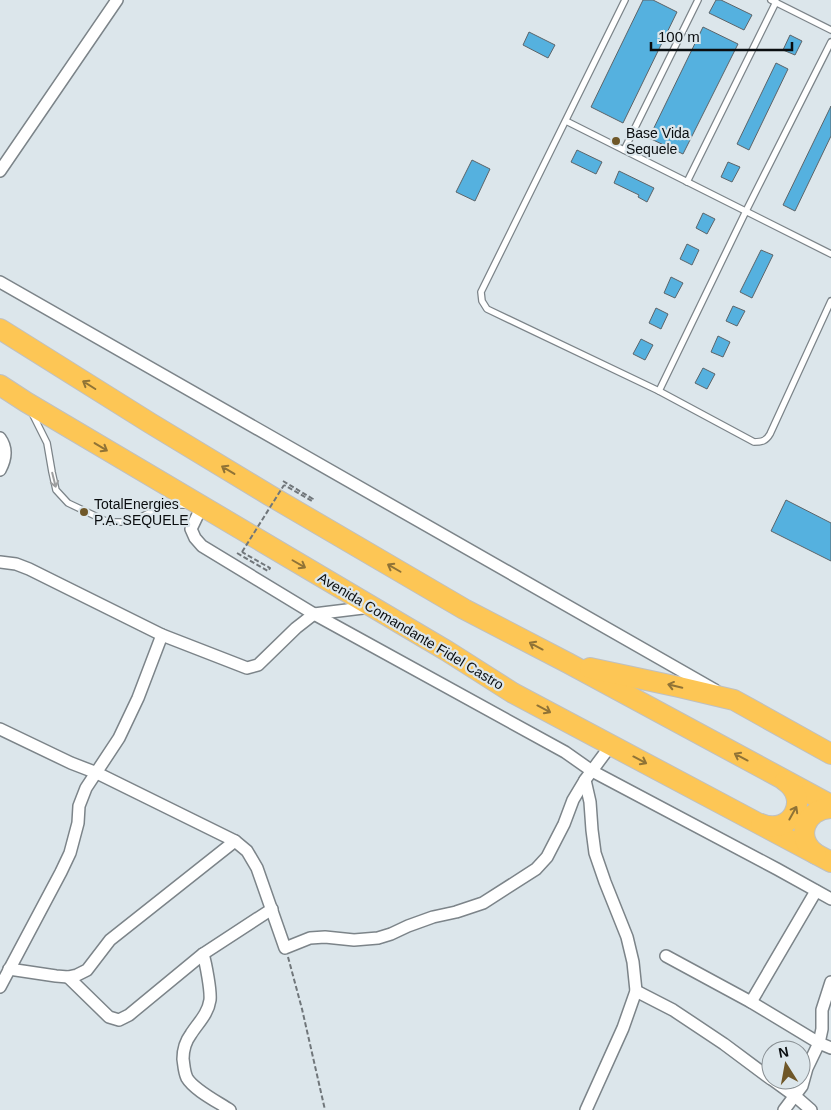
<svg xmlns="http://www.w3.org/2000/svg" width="831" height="1110" font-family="Helvetica,sans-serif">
	<rect width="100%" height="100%" fill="#dce6eb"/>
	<g fill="#55b1df" stroke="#5c6469">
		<polygon points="643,0 653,0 677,12 623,123 591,107"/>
		<polygon points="716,0 721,0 752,15 744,30 709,13"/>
		<polygon points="703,27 738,44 683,154 649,138"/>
		<polygon points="529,32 555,45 548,58 523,45"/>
		<polygon points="790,35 802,41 795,55 783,50"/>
		<polygon points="776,63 788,69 749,150 737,144"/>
		<polygon points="831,106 831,136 795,211 783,205"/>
		<polygon points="577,150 602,162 596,174 571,162"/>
		<polygon points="472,160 490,169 475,201 456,192"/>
		<polygon points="728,162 740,167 732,182 721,177"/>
		<polygon points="619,171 654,188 647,202 638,197 639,195 614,183"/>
		<polygon points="703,213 715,219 707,234 696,228"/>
		<polygon points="687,244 699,250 692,265 680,259"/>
		<polygon points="761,250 773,255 752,298 740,292"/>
		<polygon points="671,277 683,283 675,298 664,293"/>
		<polygon points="733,306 745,311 737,326 726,321"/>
		<polygon points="656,308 668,314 661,329 649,323"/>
		<polygon points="718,336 730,342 723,357 711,352"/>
		<polygon points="641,339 653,345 645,360 633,354"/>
		<polygon points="703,368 715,374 707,389 695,383"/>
		<polygon points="786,500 831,523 831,561 771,531"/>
	</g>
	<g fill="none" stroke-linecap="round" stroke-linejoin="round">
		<defs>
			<g id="service">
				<path d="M625,0L481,292L482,301L487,309L659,391L754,442C762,442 766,441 770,434L831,301"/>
				<polyline points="771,0 831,30"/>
				<polyline points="566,121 831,254"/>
				<polyline points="624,150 698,0"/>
				<polyline points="687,182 776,2"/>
				<polyline points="659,391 746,211 831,42"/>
				<polyline points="33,415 47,443 52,472 56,490 68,503 108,522 131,522 165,505 186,505"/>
			</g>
			<g id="minor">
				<polyline points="0,171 117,0"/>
				<polyline points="0,282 715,690"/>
				<path d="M0,438C8,449 6,459 0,470"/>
				<polyline points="202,506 191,529 195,538 202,546 314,614 565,752 592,771 777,869 831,899"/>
				<polyline points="0,562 16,564 29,569 162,635 247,668 258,665 296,628 314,614 371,607"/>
				<polyline points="0,729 71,763 97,773 235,841 247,851 257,868 285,948 310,938 325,937 354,940 378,938 391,934 408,926 433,917 456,912 483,903 536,869 547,857 564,824 573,800 585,780"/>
				<path d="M203,954C206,964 211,991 210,1000C208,1014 198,1023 191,1034C185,1042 183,1049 183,1059C184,1065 184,1072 187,1078C194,1090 218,1102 230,1110"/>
				<polyline points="666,956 751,1002 819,1043 831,1048"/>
				<polyline points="9,969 56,976 68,977 77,975 87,970 110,940 235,841"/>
				<polyline points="68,977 109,1017 119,1020 129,1015 203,954 272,909"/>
				<polyline points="0,987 61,872 70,853 78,823 79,806 86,788 119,738 138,698 162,635"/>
				<polyline points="636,991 673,1010 724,1044 771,1079"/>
				<polyline points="751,1002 816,891"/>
				<polyline points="773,1080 795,1096 811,1110"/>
				<polyline points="586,1110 623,1028 636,991 633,962 627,937 605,882 595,853 592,830 590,802 585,780 611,745"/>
				<polyline points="784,1110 802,1086 807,1068 819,1043 822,1029 822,1010 831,982"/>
			</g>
			<g id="motorway">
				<polyline points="0,329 150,423 269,495 464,609 568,663 831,805"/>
				<polyline points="0,385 26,402 447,651 513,693 831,862"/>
				<polyline points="590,668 679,687 734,700 831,754"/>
				<path d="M761,824C791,836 811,799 785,781"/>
				<path d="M816,854C794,838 805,809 831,808"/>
			</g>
		</defs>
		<use href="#service" stroke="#7c8489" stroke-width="8"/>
		<use href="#minor" stroke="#7c8489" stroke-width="14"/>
		<use href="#motorway" stroke="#bfc0c1" stroke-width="22"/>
		<g stroke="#70767a" stroke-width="2" stroke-dasharray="5 2.5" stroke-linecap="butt">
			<polyline points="283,481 313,499 312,501 284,485"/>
			<polyline points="237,553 268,571 270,568 242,552"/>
			<polyline points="288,957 302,1009 325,1110"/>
		</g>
		<use href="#service" stroke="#fff" stroke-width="5.5"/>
		<use href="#minor" stroke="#fff" stroke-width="11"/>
		<use href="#motorway" stroke="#fdc655" stroke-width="20"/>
		<polyline stroke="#70767a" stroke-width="2" stroke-dasharray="5 2.5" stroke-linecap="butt" points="242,552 284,485"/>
	</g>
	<defs><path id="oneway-shaft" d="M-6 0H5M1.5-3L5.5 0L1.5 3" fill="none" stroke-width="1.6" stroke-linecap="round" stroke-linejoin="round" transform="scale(1.25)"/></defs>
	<g stroke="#907336">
		<use href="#oneway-shaft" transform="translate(89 385) rotate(-148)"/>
		<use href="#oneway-shaft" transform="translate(101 447) rotate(31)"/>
		<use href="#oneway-shaft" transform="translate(228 470) rotate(-149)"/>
		<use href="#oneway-shaft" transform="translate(299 564) rotate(30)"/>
		<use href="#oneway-shaft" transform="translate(394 568) rotate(-150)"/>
		<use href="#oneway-shaft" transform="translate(536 646) rotate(-152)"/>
		<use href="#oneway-shaft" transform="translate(675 686) rotate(-167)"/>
		<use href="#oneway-shaft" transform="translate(544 709) rotate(28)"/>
		<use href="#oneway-shaft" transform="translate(741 757) rotate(-152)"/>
		<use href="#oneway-shaft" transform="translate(640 760) rotate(28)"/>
		<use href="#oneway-shaft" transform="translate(793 813) rotate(-61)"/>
	</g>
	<use stroke="#9d9e9f" href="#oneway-shaft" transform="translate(54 480) rotate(76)"/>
	<g fill="#6f5728" stroke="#dce6eb" stroke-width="2">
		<circle cx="616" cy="141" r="5"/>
		<circle cx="84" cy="512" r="5"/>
	</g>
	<g text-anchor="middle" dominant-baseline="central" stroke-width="4.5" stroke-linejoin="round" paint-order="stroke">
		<g font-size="14" fill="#0a0d0f" stroke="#dce6eb" text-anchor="start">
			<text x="626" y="133">Base Vida<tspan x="626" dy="16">Sequele</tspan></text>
			<text x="94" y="504">TotalEnergies<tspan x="94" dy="16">P.A. SEQUELE</tspan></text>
		</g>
		<g font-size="14" fill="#0a0d0f" stroke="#dce6eb">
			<text transform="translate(411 631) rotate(31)">Avenida Comandante Fidel Castro</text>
		</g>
	</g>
	<g transform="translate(786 1065) rotate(349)"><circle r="24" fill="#dce6eb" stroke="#888f93"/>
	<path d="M0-4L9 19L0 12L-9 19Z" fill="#6f5728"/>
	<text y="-8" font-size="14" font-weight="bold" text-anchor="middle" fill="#0a0d0f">N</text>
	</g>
	<path d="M651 42v8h141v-8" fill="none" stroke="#0a0d0f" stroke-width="2.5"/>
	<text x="658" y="42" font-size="15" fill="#0a0d0f" stroke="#dce6eb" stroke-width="4" paint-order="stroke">100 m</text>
</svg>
